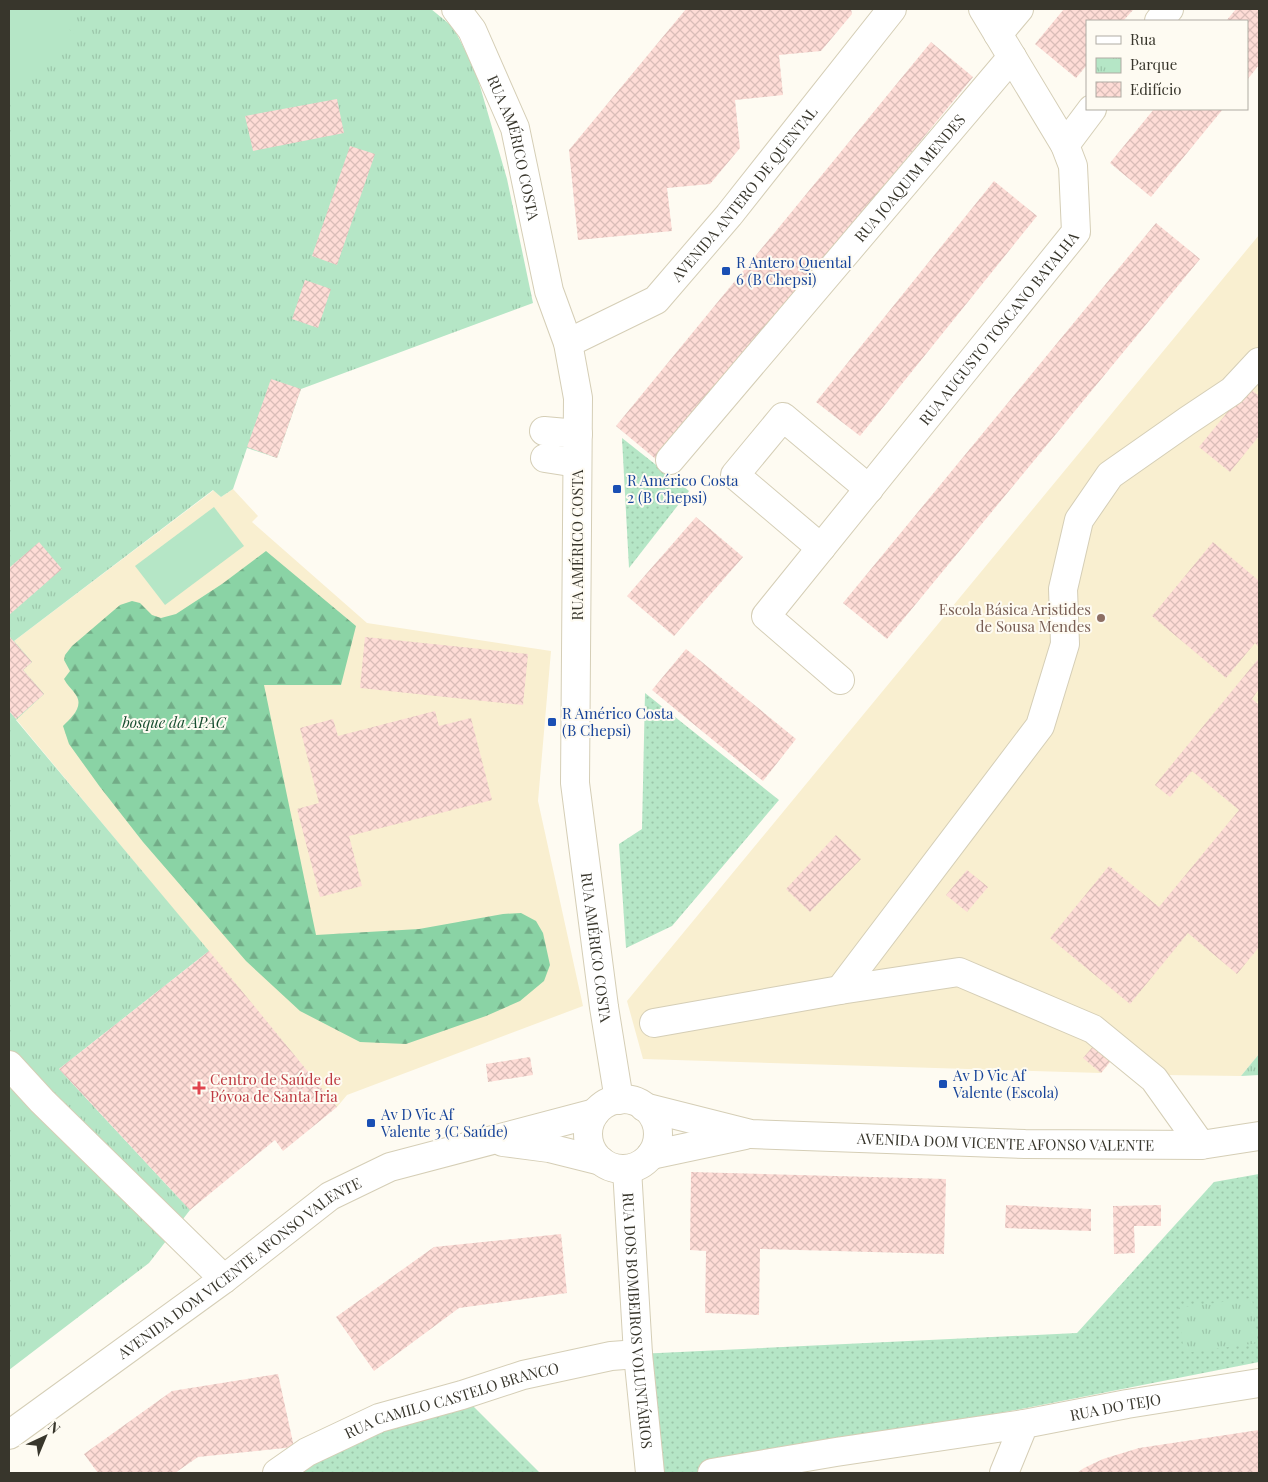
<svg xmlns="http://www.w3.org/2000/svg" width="1268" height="1482" font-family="'Playfair Display',serif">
	<defs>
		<pattern id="grass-dots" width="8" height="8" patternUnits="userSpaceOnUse" patternTransform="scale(1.25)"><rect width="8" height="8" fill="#b5e6c6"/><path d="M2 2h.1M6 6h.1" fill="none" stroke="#9cc6aa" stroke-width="1.8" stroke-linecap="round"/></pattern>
		<pattern id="forest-firs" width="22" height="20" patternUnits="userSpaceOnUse" patternTransform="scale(1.25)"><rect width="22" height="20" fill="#8ad3a5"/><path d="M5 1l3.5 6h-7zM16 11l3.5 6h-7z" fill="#72ac87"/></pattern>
		<pattern id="park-tufts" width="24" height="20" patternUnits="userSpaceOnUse" patternTransform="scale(1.25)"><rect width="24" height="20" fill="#b5e6c6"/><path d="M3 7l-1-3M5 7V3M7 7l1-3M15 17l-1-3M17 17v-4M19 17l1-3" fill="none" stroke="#9cc6aa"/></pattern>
		<pattern id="building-cross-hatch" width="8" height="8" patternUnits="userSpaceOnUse" patternTransform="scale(1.25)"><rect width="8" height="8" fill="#fedcd6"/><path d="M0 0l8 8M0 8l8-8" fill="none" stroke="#dabdb8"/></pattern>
	</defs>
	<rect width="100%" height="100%" fill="#fefbf2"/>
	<g fill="#f9efd0">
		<polygon points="1259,235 1259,1054 1241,1076 1164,1075 1114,1057 1101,1073 643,1059 627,1001"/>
		<polygon points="233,489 258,516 252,522 367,623 551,651 538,801 583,1006 347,1095 337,1107 16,719 23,670 14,641 214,490 221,497"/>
	</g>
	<g fill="url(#grass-dots)">
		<polygon points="622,438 689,491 629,568"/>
		<polygon points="645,693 779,800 672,926 626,948 619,844 642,829"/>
		<polygon points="1259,1174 1259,1362 696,1473 652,1473 638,1354 1077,1333 1214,1182"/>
		<polygon points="462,1395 540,1473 277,1473"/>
	</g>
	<path fill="url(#forest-firs)" d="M266,551L356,626L341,685H264L316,935L419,929L503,914L521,913L536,921L543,933L550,965L544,981L520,1001L486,1016L406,1044L360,1042L300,1011L246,961L143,842L100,787L69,744L63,726C71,718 84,707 76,695C72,689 67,685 64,679L70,671L64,660L65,655L72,646L120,605L132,601L140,603L152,615L161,618L176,614L222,584Z"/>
	<g fill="url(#park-tufts)">
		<polygon points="9,9 431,9 453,27 475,69 507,179 533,303 301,389 277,458 247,448 233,489 221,497 213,490 14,641 32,662 23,670 44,694 16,720 209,951 59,1069 190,1210 149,1263 9,1370"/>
		<polygon points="1259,1054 1259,1075 1241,1076"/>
		<polygon points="1252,1298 1258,1343 1184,1353 1178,1308"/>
	</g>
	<g fill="#b5e6c6">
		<polygon points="9,9 50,9 74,34 9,97"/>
		<polygon points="214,507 244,546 165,605 135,566"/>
	</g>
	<g fill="url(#building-cross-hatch)">
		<polygon points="686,9 851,9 852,14 821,51 779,55 783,95 735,100 740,148 710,184 667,188 672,231 578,240 569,150"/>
		<polygon points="1064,9 1134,9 1123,21 1087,21 1087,65 1076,78 1035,44"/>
		<polygon points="1236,9 1259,9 1259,65 1247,80 1247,21 1226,21"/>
		<polygon points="931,42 973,77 658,461 616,426"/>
		<polygon points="337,99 344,133 253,151 245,116"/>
		<polygon points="1154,109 1223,109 1151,197 1110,163"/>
		<polygon points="350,146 375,154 337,265 312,256"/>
		<polygon points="994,181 1037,216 860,436 816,402"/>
		<polygon points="1156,223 1200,259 887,639 843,603"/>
		<polygon points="305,280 331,289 318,328 292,319"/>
		<polygon points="271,379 301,389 277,458 247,447"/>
		<polygon points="1248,387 1259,396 1259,436 1230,472 1199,447"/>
		<polygon points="696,517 743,557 674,636 627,596"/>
		<polygon points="39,542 62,569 9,615 9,568"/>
		<polygon points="1213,542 1259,581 1259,647 1255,643 1226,678 1152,616"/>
		<polygon points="9,636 32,662 23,670 44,694 16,719 9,711"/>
		<polygon points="365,637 528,654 523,705 360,688"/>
		<polygon points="686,649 796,739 763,781 652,690"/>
		<polygon points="1259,658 1259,689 1252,699 1259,705 1259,947 1237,974 1188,933 1130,1004 1050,938 1109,866 1159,907 1239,810 1192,771 1170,797 1155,785"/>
		<polygon points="435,711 439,726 471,718 492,800 349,836 362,886 320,897 297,809 319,803 300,728 333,719 338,736"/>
		<polygon points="836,835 861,859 810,912 786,889"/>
		<polygon points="967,870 988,887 967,912 946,895"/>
		<polygon points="209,951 337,1107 283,1151 275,1140 190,1210 59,1069"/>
		<polygon points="1096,1043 1114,1057 1101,1073 1083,1058"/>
		<polygon points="530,1057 533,1075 488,1082 486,1064"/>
		<polygon points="691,1172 946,1179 944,1254 760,1249 759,1315 705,1313 706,1251 690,1250"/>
		<polygon points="1006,1205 1091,1209 1091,1231 1005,1228"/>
		<polygon points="1161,1205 1161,1226 1134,1226 1135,1253 1114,1254 1113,1206"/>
		<polygon points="561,1234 567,1293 459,1308 374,1371 336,1317 434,1247"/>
		<polygon points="278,1374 294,1447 198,1457 175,1473 98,1473 84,1454 172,1391"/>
		<polygon points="1259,1430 1259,1473 1077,1473 1084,1468 1103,1459 1139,1448"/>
	</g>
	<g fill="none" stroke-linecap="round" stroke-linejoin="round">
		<defs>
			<g id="minor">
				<path id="s1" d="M456,9L472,30L515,128L549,291L568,343L578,398L575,783L604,1007L619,1100"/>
				<polyline points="1159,21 1169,9"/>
				<polyline points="998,34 1019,9"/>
				<polyline points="1065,145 1092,109"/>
				<path id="s2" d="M568,343L656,300L729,215L892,9"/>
				<polyline points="544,431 578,434"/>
				<polyline points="545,458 577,463"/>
				<path id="s3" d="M670,460L1012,57"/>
				<polyline points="821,548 735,475 783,417 869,489"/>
				<path id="s4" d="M840,680L766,616L1076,232L1073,166L1065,145L983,9"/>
				<polyline points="840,990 1040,726 1065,644 1063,589 1079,520 1110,475 1187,421 1232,391 1259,362"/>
				<polyline points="654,1023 840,990 959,972 1093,1029 1154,1079 1201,1145"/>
				<polyline points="9,1065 42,1101 224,1279"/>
				<circle cx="623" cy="1134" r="35"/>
				<path id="s5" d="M644,1107L751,1134L1025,1144L1201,1145L1259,1136"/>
				<polyline points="503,1142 549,1148 601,1161"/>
				<polyline points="651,1155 745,1135"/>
				<path id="s6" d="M627,1169L638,1354L650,1473"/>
				<path id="s7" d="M9,1435L224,1279L330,1196L390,1167L595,1113"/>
				<path id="s8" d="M277,1473L307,1452L379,1418L462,1395L523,1375L611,1356L638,1354"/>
				<polyline points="712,1473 836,1452 1024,1424"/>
				<path id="s9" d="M1004,1473L1024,1424L1127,1404L1259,1383"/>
			</g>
		</defs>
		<use href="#minor" stroke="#d5ceb6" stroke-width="30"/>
		<use href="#minor" stroke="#fff" stroke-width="28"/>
	</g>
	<g fill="#1a4fb4" stroke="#fefbf2" stroke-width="2">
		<rect x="721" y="266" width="10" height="10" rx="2.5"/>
		<rect x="612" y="484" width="10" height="10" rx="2.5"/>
		<rect x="547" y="717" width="10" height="10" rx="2.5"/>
		<rect x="938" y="1079" width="10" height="10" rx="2.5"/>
		<rect x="366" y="1118" width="10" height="10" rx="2.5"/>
	</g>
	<circle fill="#8d6e63" stroke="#fefbf2" stroke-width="2" cx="1101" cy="618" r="5"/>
	<path fill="#e0444e" stroke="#fefbf2" stroke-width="2" d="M196.5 1080.5h5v5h5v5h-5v5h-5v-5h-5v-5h5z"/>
	<g text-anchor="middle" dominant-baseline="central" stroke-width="4" stroke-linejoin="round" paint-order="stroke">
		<g font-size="15" fill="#38362c" stroke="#fefbf2">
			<text stroke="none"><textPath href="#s1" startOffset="152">RUA AMÉRICO COSTA</textPath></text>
			<text stroke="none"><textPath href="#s3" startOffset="370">RUA JOAQUIM MENDES</textPath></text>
			<text stroke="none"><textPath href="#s2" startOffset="236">AVENIDA ANTERO DE QUENTAL</textPath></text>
			<text stroke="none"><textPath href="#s4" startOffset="468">RUA AUGUSTO TOSCANO BATALHA</textPath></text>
			<text transform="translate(577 545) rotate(-90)">RUA AMÉRICO COSTA</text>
			<text stroke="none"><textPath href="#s1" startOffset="962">RUA AMÉRICO COSTA</textPath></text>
			<text stroke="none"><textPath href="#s5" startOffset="365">AVENIDA DOM VICENTE AFONSO VALENTE</textPath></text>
			<text stroke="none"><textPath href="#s7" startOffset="285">AVENIDA DOM VICENTE AFONSO VALENTE</textPath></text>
			<text stroke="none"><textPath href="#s6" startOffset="152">RUA DOS BOMBEIROS VOLUNTÁRIOS</textPath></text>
			<text stroke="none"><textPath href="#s8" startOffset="191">RUA CAMILO CASTELO BRANCO</textPath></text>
			<text stroke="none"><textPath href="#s9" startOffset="146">RUA DO TEJO</textPath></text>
		</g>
		<g font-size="15" fill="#164399" stroke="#fefbf2" text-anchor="start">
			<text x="736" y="262">R Antero Quental<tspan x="736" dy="17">6 (B Chepsi)</tspan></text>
			<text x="627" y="480">R Américo Costa<tspan x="627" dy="17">2 (B Chepsi)</tspan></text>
			<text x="562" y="713">R Américo Costa<tspan x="562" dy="17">(B Chepsi)</tspan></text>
			<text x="953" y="1075">Av D Vic Af<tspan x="953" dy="17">Valente (Escola)</tspan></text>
			<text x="381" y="1114">Av D Vic Af<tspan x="381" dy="17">Valente 3 (C Saúde)</tspan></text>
		</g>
		<g font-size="15" fill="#785e54" stroke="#fefbf2" text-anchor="end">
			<text x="1091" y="609">Escola Básica Aristides<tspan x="1091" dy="17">de Sousa Mendes</tspan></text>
		</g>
		<g font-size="15" font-style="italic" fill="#144b2d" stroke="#fefbf2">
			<text x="174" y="722">bosque da APAC</text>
		</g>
		<g font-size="15" fill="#be3a42" stroke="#fefbf2" text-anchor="start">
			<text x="210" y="1079">Centro de Saúde de<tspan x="210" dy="17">Póvoa de Santa Iria</tspan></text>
		</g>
	</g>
	<rect width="1268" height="1482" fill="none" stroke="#38362c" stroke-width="20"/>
	<rect x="1086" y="20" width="162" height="90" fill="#fefbf2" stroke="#afaca3"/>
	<rect x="1096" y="36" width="25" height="8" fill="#ffffff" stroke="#afaca3"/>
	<text x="1130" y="45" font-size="15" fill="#38362c">Rua</text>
	<rect x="1096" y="58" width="25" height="15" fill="url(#park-tufts)" stroke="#afaca3"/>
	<text x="1130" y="70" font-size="15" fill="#38362c">Parque</text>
	<rect x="1096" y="82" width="25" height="15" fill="url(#building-cross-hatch)" stroke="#afaca3"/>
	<text x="1130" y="95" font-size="15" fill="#38362c">Edifício</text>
	<g transform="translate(45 1437) rotate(44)" stroke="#fefbf2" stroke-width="4" paint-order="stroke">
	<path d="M0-4L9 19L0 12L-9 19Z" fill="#38362c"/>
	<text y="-8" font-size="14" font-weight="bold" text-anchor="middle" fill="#38362c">N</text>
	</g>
</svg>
